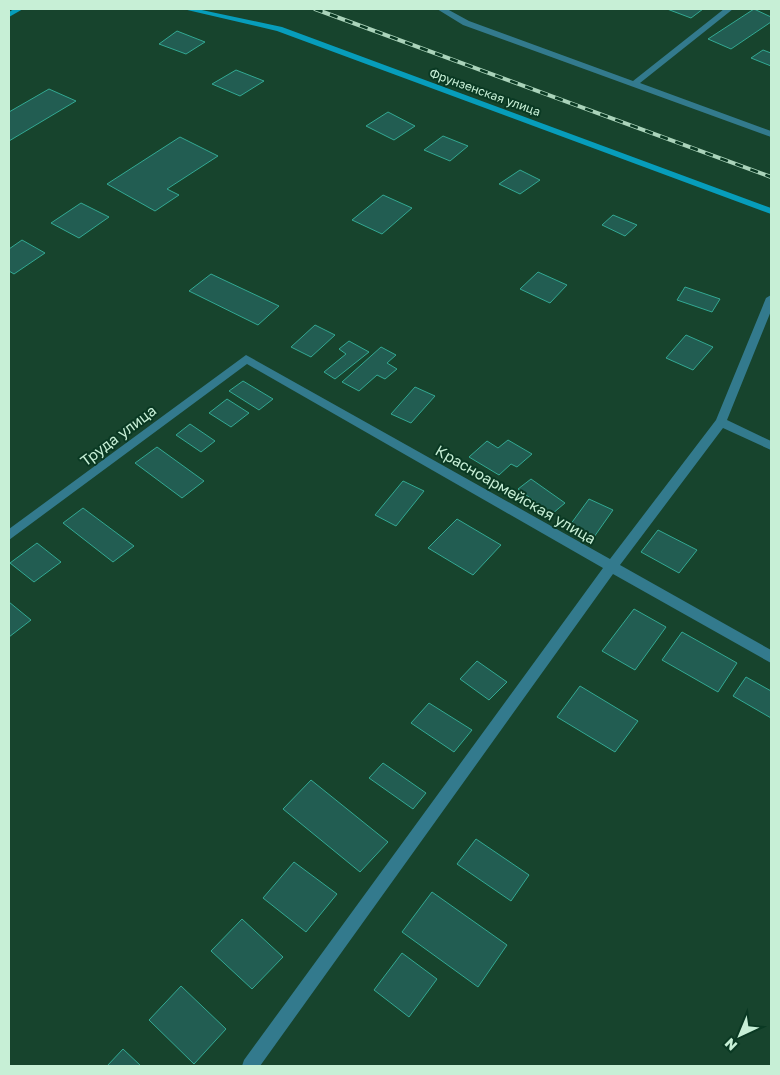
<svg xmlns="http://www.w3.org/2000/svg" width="780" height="1075" font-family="'Golos Text',sans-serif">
	<rect width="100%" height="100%" fill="#17442d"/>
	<g fill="#225d52" stroke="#33a993">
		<polygon points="667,9 703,9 691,18"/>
		<polygon points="754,9 771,17 771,22 731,49 708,39"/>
		<polygon points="177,31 205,42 186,54 159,44"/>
		<polygon points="763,50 771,53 771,66 751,58"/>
		<polygon points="236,70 264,81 240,96 212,84"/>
		<polygon points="49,89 76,101 9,141 9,112"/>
		<polygon points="388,112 415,126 394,140 366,126"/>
		<polygon points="443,136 468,146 450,161 424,150"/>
		<polygon points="180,137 218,156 167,189 179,195 155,211 107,184"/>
		<polygon points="520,170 540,180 520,194 499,184"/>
		<polygon points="383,195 412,208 382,234 352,220"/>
		<polygon points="81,203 109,217 79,238 51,223"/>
		<polygon points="613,215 637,225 625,236 602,225"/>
		<polygon points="22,240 45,253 14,274 9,271 9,249"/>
		<polygon points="538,272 567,285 550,303 520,289"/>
		<polygon points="211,274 279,306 258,325 189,291"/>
		<polygon points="685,287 720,299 712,312 677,300"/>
		<polygon points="315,325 335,335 311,357 291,347"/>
		<polygon points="686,335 713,347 693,370 666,358"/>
		<polygon points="349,341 369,352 335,379 324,372 346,354 339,349"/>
		<polygon points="381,347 396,355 387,363 397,369 385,379 377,375 359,391 342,382"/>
		<polygon points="243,381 273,399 259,410 229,391"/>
		<polygon points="415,387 435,396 411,423 391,414"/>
		<polygon points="227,399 249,413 231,427 209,413"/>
		<polygon points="190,424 215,441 201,452 176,435"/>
		<polygon points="508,440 532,454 517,467 511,464 499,475 469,457 487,441 498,448"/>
		<polygon points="157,447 204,481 182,498 135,463"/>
		<polygon points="531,479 565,503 552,514 518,489"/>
		<polygon points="403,481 424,491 396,526 375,515"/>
		<polygon points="589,499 613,510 594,537 570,525"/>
		<polygon points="83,508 134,546 113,562 63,523"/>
		<polygon points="457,519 501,545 473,575 428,548"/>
		<polygon points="658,530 697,550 679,573 641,552"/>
		<polygon points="37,543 61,562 34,582 10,563"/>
		<polygon points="9,602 31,620 9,637"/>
		<polygon points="634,609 666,627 635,670 602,651"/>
		<polygon points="682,632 737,663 718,692 662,660"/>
		<polygon points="477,661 507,682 489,700 460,679"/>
		<polygon points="746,677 771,691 771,718 733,696"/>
		<polygon points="580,686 638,721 615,752 557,717"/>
		<polygon points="429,703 472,730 454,752 411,723"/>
		<polygon points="383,763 426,793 413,809 369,778"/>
		<polygon points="311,780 388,842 360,872 283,809"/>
		<polygon points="476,839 529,875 511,901 457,864"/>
		<polygon points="294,862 337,894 306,932 263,898"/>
		<polygon points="432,892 507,945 478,987 402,932"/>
		<polygon points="242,919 283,957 252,989 211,951"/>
		<polygon points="402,953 437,979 409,1017 374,990"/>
		<polygon points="181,986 226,1029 194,1064 149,1020"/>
		<polygon points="123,1049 141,1066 107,1066"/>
	</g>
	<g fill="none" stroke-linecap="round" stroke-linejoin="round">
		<g fill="#337a8d" fill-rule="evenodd">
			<polygon points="437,9 447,9 469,21 633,81 724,9 733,9 640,83 771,131 771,137 463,25"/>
			<polygon points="771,295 771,311 727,420 771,441 771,450 723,428 620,565 771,650 771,663 613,574 260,1066 242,1066 244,1060 603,568 247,364 9,540 9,529 246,355 610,559 716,420 766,298"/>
		</g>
		<g fill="#079dbb" fill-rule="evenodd">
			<polygon points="14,9 23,9 9,17 9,12"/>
			<polygon points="183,9 197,9 282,27 771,208 771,214 277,31"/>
		</g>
		<defs>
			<polyline id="rail" points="315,9 771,177"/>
		</defs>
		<use href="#rail" stroke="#aad3ba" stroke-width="4"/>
		<use href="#rail" stroke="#0a3923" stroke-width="2.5" stroke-dasharray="8" stroke-linecap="butt"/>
	</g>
	<g text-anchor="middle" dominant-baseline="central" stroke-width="4" stroke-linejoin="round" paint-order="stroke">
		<g font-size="12" fill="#c7efd6" stroke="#0a3923">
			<text transform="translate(485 92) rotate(20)">Фрунзенская улица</text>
		</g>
		<g font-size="15" fill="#c7efd6" stroke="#0a3923">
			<text transform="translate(118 435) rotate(-37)">Труда улица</text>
			<text transform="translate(516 494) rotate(30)">Красноармейская улица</text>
		</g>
	</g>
	<rect width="780" height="1075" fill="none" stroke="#c7efd6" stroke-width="20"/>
	<g transform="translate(740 1035) rotate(224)" stroke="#0a3923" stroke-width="4" paint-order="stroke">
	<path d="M0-4L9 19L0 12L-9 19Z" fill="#c7efd6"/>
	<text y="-8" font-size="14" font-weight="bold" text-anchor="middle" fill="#c7efd6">N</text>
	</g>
</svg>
